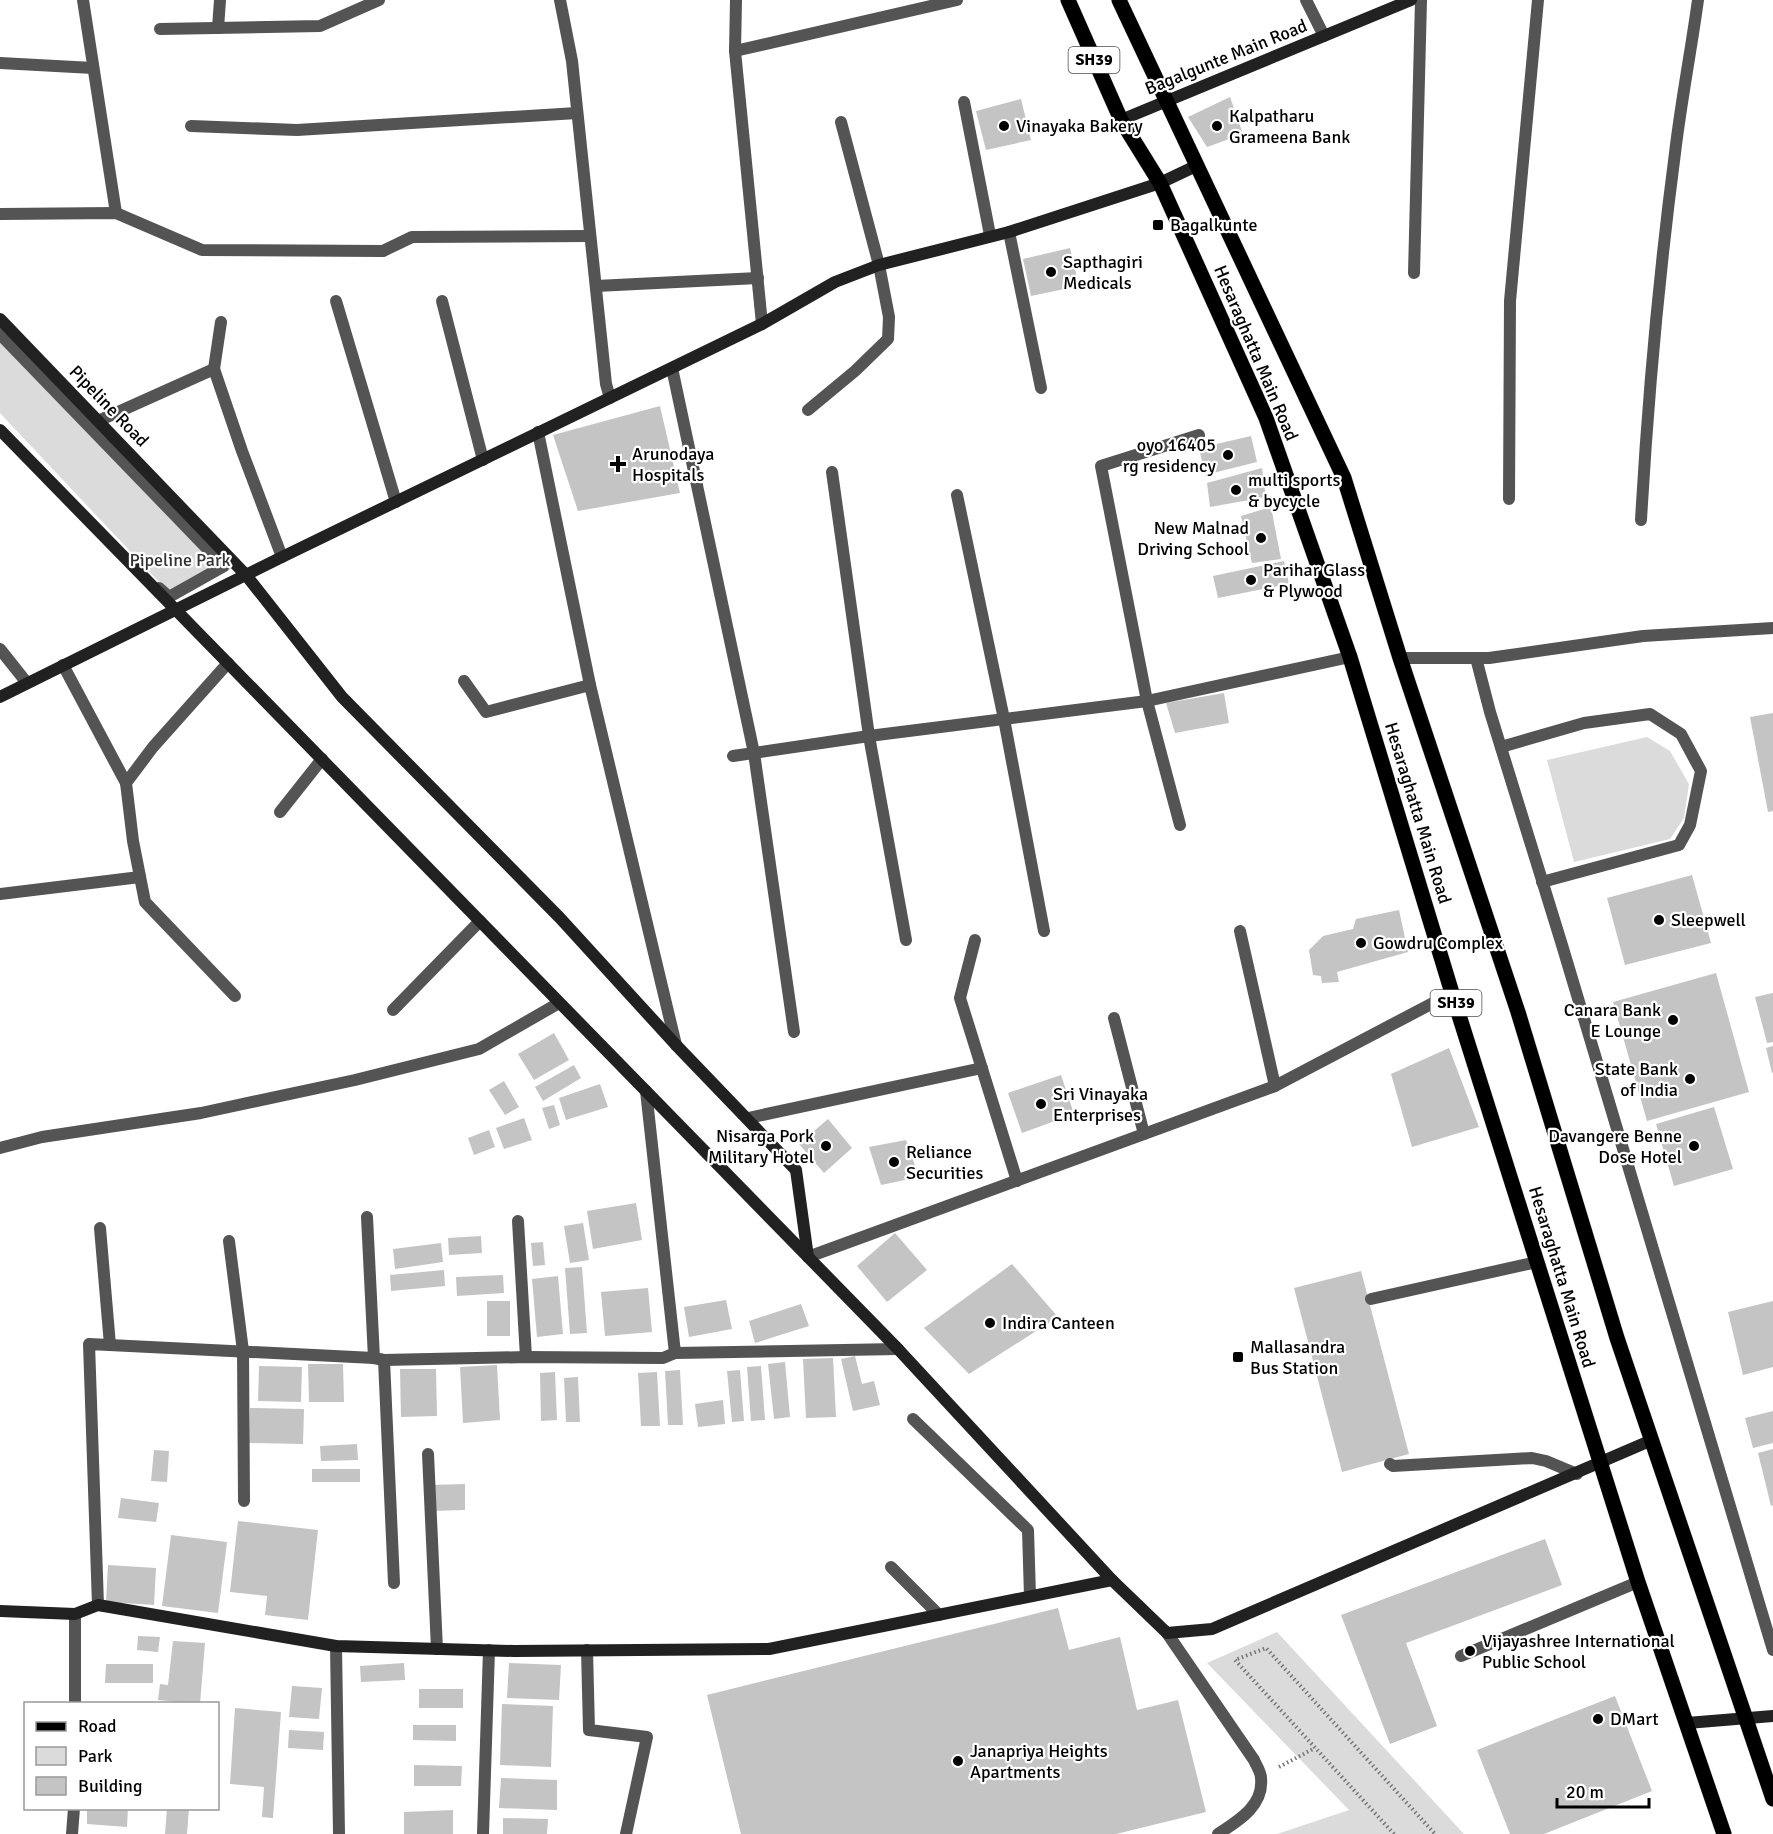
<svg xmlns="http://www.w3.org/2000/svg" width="1773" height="1834" font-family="Signika,sans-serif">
	<rect width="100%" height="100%" fill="#fff"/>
	<g fill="#dbdbdb">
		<polygon points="0,330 231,569 175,599 0,413"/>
		<polygon points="1647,737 1670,751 1689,784 1684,818 1670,839 1574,862 1547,760"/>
		<polygon points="1277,1632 1464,1834 1277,1834 1349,1810 1207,1663"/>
	</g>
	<g fill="#c4c4c4">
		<polygon points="1230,97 1243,134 1207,147 1188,117"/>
		<polygon points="1021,99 1031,140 986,150 976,111"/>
		<polygon points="1070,248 1079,286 1031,296 1023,259"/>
		<polygon points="660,406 680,493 578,511 553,435"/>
		<polygon points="1251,436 1257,462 1205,475 1199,448"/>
		<polygon points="1262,468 1266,497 1210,507 1207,483"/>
		<polygon points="1271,507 1281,559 1252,563 1241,516"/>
		<polygon points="1284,561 1289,584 1218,598 1213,576"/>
		<polygon points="1224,693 1229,723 1175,733 1166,703"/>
		<polygon points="1773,713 1773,811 1768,812 1750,717"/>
		<polygon points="1692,875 1711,943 1625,965 1607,898"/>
		<polygon points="1399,910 1408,952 1337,972 1339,982 1322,983 1321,976 1313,975 1309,950 1323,936 1353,929 1356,919"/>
		<polygon points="1716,973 1749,1092 1647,1121 1613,1002"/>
		<polygon points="1773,993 1773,1042 1767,1043 1755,997"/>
		<polygon points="554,1033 569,1060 534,1080 518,1054"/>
		<polygon points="1773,1046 1773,1073 1772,1073 1766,1048"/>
		<polygon points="1449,1048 1479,1127 1412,1147 1391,1074"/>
		<polygon points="574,1065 581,1078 543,1101 535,1087"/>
		<polygon points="1061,1075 1074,1114 1022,1133 1008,1093"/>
		<polygon points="504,1081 519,1107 505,1115 489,1090"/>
		<polygon points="600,1084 608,1107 566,1120 559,1098"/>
		<polygon points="554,1105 560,1125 549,1129 542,1108"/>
		<polygon points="1714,1107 1733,1169 1674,1186 1656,1124"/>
		<polygon points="524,1118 532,1140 504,1149 496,1128"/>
		<polygon points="828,1119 852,1148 824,1173 799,1144"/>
		<polygon points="489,1130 495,1147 474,1155 468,1138"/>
		<polygon points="906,1140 919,1177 881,1185 869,1147"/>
		<polygon points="636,1203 642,1240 593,1249 587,1211"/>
		<polygon points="583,1223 589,1260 570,1263 564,1226"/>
		<polygon points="895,1233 927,1270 887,1302 857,1266"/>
		<polygon points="481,1236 482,1253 449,1255 448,1238"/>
		<polygon points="543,1242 545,1265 533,1266 531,1243"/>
		<polygon points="441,1243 443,1262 395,1269 393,1249"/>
		<polygon points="1012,1264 1058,1317 969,1374 924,1328"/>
		<polygon points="582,1267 587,1333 570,1334 565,1268"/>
		<polygon points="444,1270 445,1286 391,1291 390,1275"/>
		<polygon points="1361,1271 1409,1454 1342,1472 1294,1288"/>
		<polygon points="503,1275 504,1293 457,1296 456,1277"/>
		<polygon points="558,1276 563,1334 537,1337 532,1279"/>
		<polygon points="648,1288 652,1332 605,1336 601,1292"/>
		<polygon points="726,1300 732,1329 689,1337 684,1307"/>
		<rect x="487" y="1301" width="23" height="35"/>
		<polygon points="1773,1301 1773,1367 1743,1375 1728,1312"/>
		<polygon points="801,1304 809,1326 755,1343 749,1321"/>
		<polygon points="855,1356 862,1384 874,1381 880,1405 853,1411 841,1359"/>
		<polygon points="833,1358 836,1417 806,1418 803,1359"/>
		<polygon points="785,1362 790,1417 774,1419 768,1364"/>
		<polygon points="308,1364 343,1364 344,1402 309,1402"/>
		<polygon points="497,1365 500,1420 463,1423 460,1367"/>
		<polygon points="259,1366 302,1367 301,1402 258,1401"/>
		<polygon points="761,1366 765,1420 751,1421 747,1367"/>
		<polygon points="400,1369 436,1369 437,1416 401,1417"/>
		<polygon points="680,1370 683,1425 668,1425 665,1371"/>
		<polygon points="740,1370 744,1421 732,1422 727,1371"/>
		<polygon points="555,1372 557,1420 541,1421 540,1373"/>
		<polygon points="657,1372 660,1426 641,1426 638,1373"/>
		<polygon points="578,1377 580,1422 566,1422 564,1378"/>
		<polygon points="723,1400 725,1424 698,1427 695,1404"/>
		<polygon points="250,1408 304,1409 303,1444 249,1443"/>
		<polygon points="1773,1411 1773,1443 1753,1448 1745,1418"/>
		<polygon points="357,1444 358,1460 321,1461 320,1446"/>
		<polygon points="1773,1449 1773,1505 1771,1506 1758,1453"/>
		<polygon points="154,1450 169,1451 167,1482 151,1481"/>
		<rect x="312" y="1469" width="48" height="13"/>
		<polygon points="465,1484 465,1510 431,1511 431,1485"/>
		<polygon points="121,1498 159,1503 156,1522 118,1518"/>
		<polygon points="238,1521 318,1530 308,1620 265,1615 267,1596 230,1592"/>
		<polygon points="171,1535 227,1542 218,1613 162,1606"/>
		<polygon points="1545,1539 1562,1585 1406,1643 1437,1726 1390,1744 1341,1615"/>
		<polygon points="108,1565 156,1568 154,1605 106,1602"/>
		<polygon points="1058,1608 1069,1650 1120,1637 1137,1710 1178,1700 1206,1812 1116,1834 741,1834 707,1695"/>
		<polygon points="138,1636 160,1637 158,1652 137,1650"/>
		<polygon points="173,1641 205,1643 200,1704 158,1700 160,1684 168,1685"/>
		<polygon points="404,1663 405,1680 361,1682 360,1666"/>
		<polygon points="509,1663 561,1665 559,1700 507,1698"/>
		<polygon points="106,1664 153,1664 153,1683 105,1683"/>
		<polygon points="292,1686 322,1688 319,1719 289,1717"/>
		<rect x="419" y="1689" width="44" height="19"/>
		<polygon points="1615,1696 1652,1791 1544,1834 1510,1834 1477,1750"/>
		<polygon points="502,1704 553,1706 551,1767 500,1765"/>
		<polygon points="235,1708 281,1712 273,1818 262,1817 264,1787 230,1784"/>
		<polygon points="413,1725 456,1725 456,1741 413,1740"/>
		<polygon points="289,1730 324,1732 323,1750 288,1748"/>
		<polygon points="414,1765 462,1766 461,1786 414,1786"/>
		<polygon points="501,1778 557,1780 557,1810 499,1808"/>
		<polygon points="87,1808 128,1808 127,1827 87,1824"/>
		<polygon points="167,1808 189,1808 187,1834 165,1834"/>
		<polygon points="453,1810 453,1834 404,1834 404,1812"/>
		<polygon points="503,1818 548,1819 547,1834 503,1834"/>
	</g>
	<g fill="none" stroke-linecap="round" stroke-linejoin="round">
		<defs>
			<g id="primary">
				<polyline points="1068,0 1121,120 1160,183 1266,418 1350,657 1452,993 1638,1582 1724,1834"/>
				<polyline points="1119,0 1344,478 1400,658 1518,1012 1617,1338 1773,1799"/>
			</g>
		</defs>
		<use href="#primary" stroke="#dbdbdb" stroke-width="16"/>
		<g stroke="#767676" stroke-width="4" stroke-dasharray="1.5 3" stroke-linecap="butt">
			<polyline points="1279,1767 1315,1748"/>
			<polyline points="1394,1834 1235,1660 1266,1648 1435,1834"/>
		</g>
		<g stroke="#545454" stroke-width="12">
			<polyline points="1476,658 1490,712 1562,945 1773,1650"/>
			<polyline points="228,663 153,747 126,783 133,841 145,902 235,996"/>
			<polyline points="63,665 126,783"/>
			<polyline points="1501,747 1584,723 1650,714 1681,734 1701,771 1690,825 1679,845 1542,882"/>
			<polyline points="280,812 322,759"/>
			<polyline points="0,894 140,877"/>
			<polyline points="393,1010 480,921"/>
			<polyline points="1371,1299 1537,1262"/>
			<polyline points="913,1419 1028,1530 1030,1596"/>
			<polyline points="428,1454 437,1649"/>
			<polyline points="1390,1464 1393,1466 1532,1458 1546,1461 1577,1474"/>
			<polyline points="587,1650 589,1730 647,1737 626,1834"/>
			<polyline points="1461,1656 1638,1582"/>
		</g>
		<g stroke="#545454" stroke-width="12">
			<polyline points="83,0 116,213"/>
			<polyline points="560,0 572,61 606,384 610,398"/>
			<polyline points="736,0 735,51 762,324"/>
			<polyline points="1306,0 1324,36"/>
			<polyline points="218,28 220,0"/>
			<polyline points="160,29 320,26 379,0"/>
			<polyline points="735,51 957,0"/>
			<polyline points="0,63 93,68"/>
			<polyline points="964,102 990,235"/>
			<polyline points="191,126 297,130 577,113"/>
			<polyline points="0,214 116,213 202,250 383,251 412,237 590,236"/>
			<polyline points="1009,232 1041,388"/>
			<polyline points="1414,273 1421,0"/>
			<polyline points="596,286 758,278"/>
			<polyline points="336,301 396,502"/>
			<polyline points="442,301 483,460"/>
			<polyline points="0,334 224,566 169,597 159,588"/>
			<polyline points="672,368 754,753 794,1032"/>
			<polyline points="214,369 221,322"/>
			<polyline points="808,410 855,371 888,339 889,317 879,265 841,122"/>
			<polyline points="98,421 214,369 242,451 282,557"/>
			<polyline points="538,432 590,685"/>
			<polyline points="832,472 869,736 906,940"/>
			<polyline points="957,495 1004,719 1044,931"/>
			<polyline points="1509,499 1510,301 1538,0"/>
			<path d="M1641,520C1648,397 1659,275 1675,153C1681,102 1691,51 1698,0"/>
			<polyline points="0,649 27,683"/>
			<polyline points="1400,658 1489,658 1643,636 1773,628"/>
			<polyline points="464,681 486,712 590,685 676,1045"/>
			<polyline points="733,756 869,736 1147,701 1350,657"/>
			<polyline points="1180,825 1147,701 1101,466 1199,435"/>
			<polyline points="1240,931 1275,1086"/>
			<polyline points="975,940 960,998 1017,1181"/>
			<polyline points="1114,1018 1144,1134"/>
			<polyline points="646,1091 675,1353 898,1349"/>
			<polyline points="748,1118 982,1068"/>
			<polyline points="0,1148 42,1137 201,1113 355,1080 479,1049 559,1003"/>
			<polyline points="367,1217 374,1358 384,1360 526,1357 663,1358 675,1353"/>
			<polyline points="518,1221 526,1357"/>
			<polyline points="100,1228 110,1345"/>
			<polyline points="229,1241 243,1351 244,1501"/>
			<polyline points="808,1257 1275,1086 1452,993"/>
			<polyline points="384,1360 394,1583"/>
			<polyline points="891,1567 939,1615"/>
			<polyline points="98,1605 89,1344 374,1358"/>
			<polyline points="75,1614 75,1704"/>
			<path d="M1167,1633L1254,1760C1256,1765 1261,1772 1261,1778C1264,1806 1238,1821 1218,1834"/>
			<polyline points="336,1646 339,1834"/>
			<polyline points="72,1834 74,1808"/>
			<polyline points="483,1834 489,1650"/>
		</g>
		<g stroke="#212121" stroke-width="12">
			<polyline points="1121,120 1411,0"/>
			<polyline points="0,319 246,575 342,697 560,918 676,1045 796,1170 808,1257"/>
			<polyline points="0,430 898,1349 1112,1580 1167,1633 1212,1629 1652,1440"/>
			<polyline points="0,697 282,557 762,324 835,282 879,265 1009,232 1160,183 1198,165"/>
			<polyline points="0,1611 75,1614 98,1605 336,1646 514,1651 769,1649 1112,1580"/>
			<polyline points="1687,1723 1773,1716"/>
		</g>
		<use href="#primary" stroke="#000" stroke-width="15"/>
	</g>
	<g fill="#000" stroke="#fff" stroke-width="2">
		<circle cx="1004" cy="126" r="6"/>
		<circle cx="1217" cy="126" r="6"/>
		<rect x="1152" y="219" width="12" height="12" rx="3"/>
		<circle cx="1051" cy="272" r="6"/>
		<circle cx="1228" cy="455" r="6"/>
		<path d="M615 455h6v6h6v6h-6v6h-6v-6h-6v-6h6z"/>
		<circle cx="1236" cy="490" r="6"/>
		<circle cx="1261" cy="538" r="6"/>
		<circle cx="1251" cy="580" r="6"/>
		<circle cx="1659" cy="920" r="6"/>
		<circle cx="1361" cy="943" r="6"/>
		<circle cx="1673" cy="1020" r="6"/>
		<circle cx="1690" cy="1079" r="6"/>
		<circle cx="1041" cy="1104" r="6"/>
		<circle cx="826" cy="1146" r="6"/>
		<circle cx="1694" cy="1146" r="6"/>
		<circle cx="894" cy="1162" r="6"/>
		<circle cx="990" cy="1323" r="6"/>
		<rect x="1232" y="1351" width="12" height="12" rx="3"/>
		<circle cx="1470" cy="1651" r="6"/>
		<circle cx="1598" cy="1719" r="6"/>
		<circle cx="958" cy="1761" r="6"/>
	</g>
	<g text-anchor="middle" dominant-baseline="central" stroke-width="4.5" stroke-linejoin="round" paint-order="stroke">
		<g fill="#fff" stroke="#4c4c4c" stroke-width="1.5">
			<rect x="1068.5" y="47" width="51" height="26" rx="4.5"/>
			<rect x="1430.5" y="990" width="51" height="26" rx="4.5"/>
		</g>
		<g font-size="16" font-weight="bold" fill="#000">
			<text x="1094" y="60">SH39</text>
			<text x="1456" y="1003">SH39</text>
		</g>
		<g font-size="18" fill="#000" stroke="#fff">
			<text transform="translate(1226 57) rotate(-22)">Bagalgunte Main Road</text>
			<text transform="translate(1256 353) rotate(67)">Hesaraghatta Main Road</text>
			<text transform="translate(109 406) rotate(46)">Pipeline Road</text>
			<text transform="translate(1418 813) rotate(73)">Hesaraghatta Main Road</text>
			<text transform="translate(1562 1277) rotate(73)">Hesaraghatta Main Road</text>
		</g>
		<g font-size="18" fill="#000" stroke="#fff" text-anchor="start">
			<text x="1229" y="116">Kalpatharu<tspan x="1229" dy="21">Grameena Bank</tspan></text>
			<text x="1016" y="126">Vinayaka Bakery</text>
			<text x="1170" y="225">Bagalkunte</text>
			<text x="1063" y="262">Sapthagiri<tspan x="1063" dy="21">Medicals</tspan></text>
			<text x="1216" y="445" text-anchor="end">oyo 16405<tspan x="1216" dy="21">rg residency</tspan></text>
			<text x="632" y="454">Arunodaya<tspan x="632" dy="21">Hospitals</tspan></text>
			<text x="1248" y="480">multi sports<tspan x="1248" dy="21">&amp; bycycle</tspan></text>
			<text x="1249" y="528" text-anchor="end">New Malnad<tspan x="1249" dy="21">Driving School</tspan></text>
			<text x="1263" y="570">Parihar Glass<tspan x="1263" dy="21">&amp; Plywood</tspan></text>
			<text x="1671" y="920">Sleepwell</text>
			<text x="1373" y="943">Gowdru Complex</text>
			<text x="1661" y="1010" text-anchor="end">Canara Bank<tspan x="1661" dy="21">E Lounge</tspan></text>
			<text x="1678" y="1069" text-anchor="end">State Bank<tspan x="1678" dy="21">of India</tspan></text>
			<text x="1053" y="1094">Sri Vinayaka<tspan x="1053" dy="21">Enterprises</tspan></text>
			<text x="814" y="1136" text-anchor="end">Nisarga Pork<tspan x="814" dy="21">Military Hotel</tspan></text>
			<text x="1682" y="1136" text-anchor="end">Davangere Benne<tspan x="1682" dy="21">Dose Hotel</tspan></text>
			<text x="906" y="1152">Reliance<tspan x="906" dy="21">Securities</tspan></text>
			<text x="1002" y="1323">Indira Canteen</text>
			<text x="1250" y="1347">Mallasandra<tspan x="1250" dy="21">Bus Station</tspan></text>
			<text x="1482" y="1641">Vijayashree International<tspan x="1482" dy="21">Public School</tspan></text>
			<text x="1610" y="1719">DMart</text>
			<text x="970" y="1751">Janapriya Heights<tspan x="970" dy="21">Apartments</tspan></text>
		</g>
		<g font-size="18" fill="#323232" stroke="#fff">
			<text x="180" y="560">Pipeline Park</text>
		</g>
	</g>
	<rect x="24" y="1702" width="195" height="108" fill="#ffffff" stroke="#999999" stroke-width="1.5"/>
	<rect x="36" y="1722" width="30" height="9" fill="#000000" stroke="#999999" stroke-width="1.5"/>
	<text x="78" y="1732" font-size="18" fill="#000000">Road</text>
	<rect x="36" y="1747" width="30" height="18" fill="#dbdbdb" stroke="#999999" stroke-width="1.5"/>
	<text x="78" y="1762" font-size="18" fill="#000000">Park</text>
	<rect x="36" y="1777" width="30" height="18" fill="#c4c4c4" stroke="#999999" stroke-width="1.5"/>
	<text x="78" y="1792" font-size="18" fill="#000000">Building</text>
	<path d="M1557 1798v9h92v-9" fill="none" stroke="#000000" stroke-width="3"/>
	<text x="1566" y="1798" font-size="18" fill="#000000" stroke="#ffffff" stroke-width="4.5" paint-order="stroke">20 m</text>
</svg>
